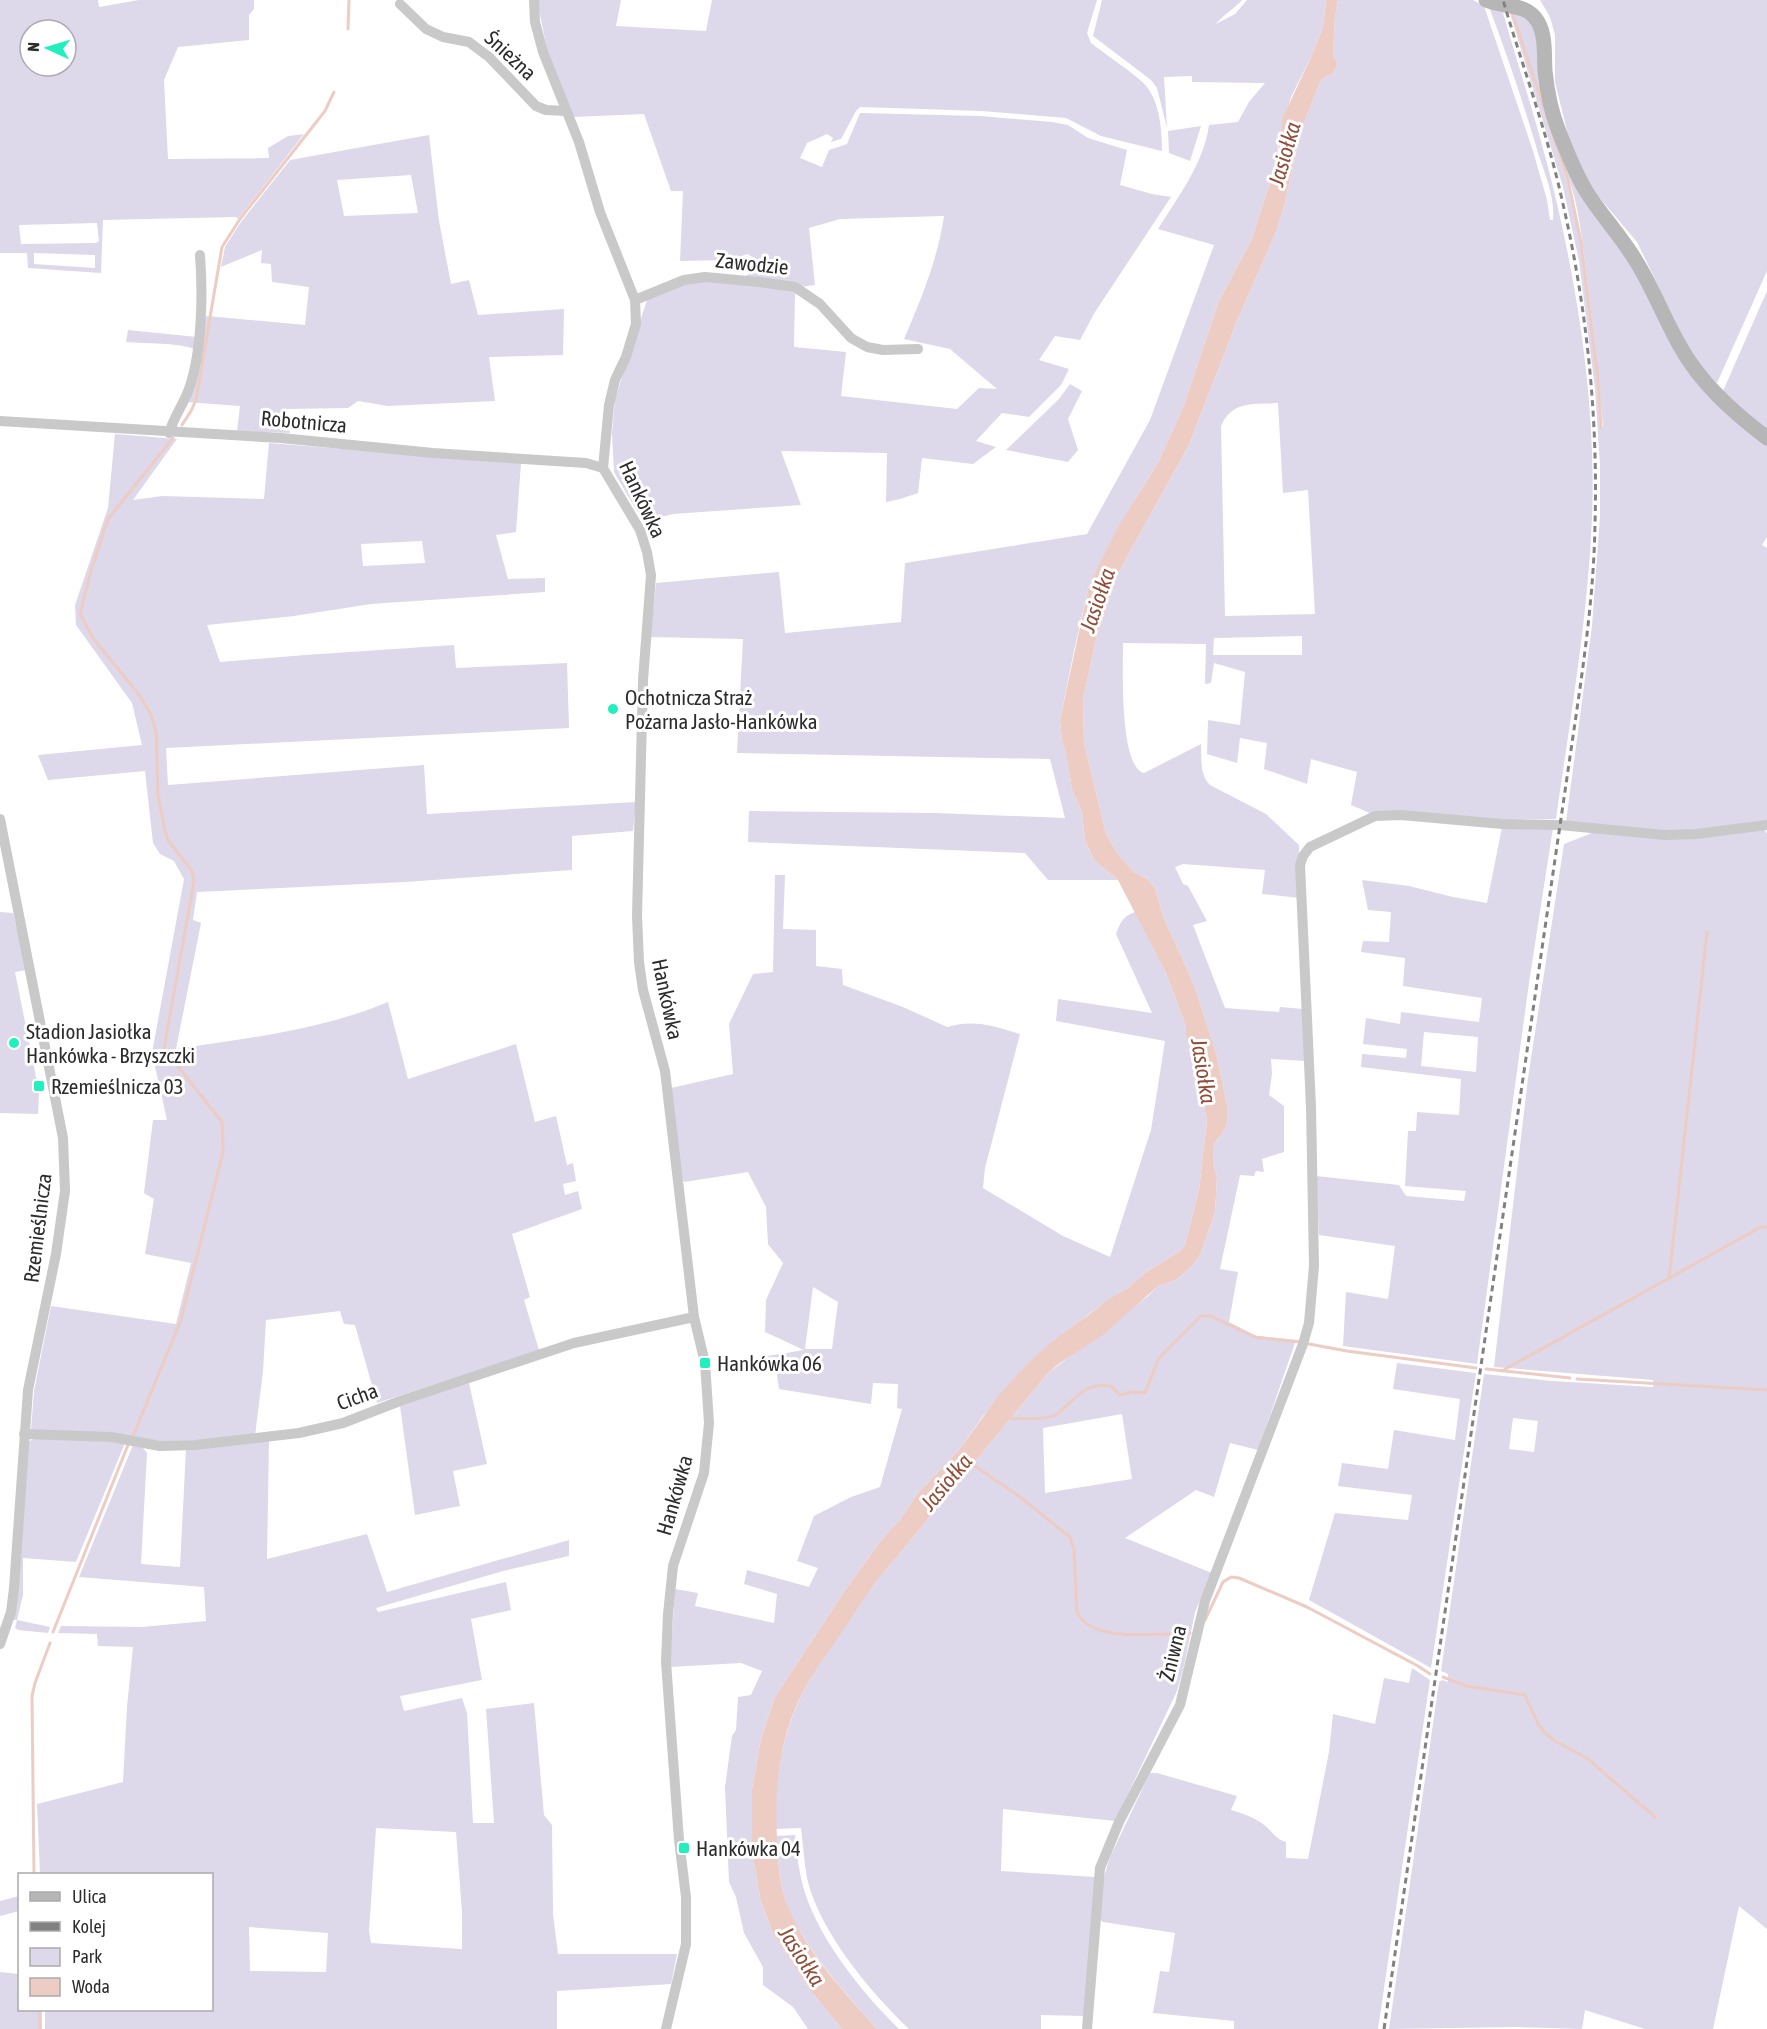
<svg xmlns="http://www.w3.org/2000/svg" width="1767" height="2029" font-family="'Asap Condensed',sans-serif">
	<rect width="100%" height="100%" fill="#fff"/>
	<g fill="#ded8eb" fill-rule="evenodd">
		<path d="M0,0H98L99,7L139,0H254V9L249,15V40L178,47L164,80L168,159L269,158L268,148L288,136L304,134L238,219L236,217L103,220L101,273L28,268L27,253H0ZM30,30H66V66H30ZM97,223L99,241L96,243L21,244L19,225ZM34,253L95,255V268L34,264Z"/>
		<path d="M537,0H621L616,26L706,31L712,0H1097L1087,33L1091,43C1103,53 1139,76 1147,87C1160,104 1162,131 1162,151L1101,136L1066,118L982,111L860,107L856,111L841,139L831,142L833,138L827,134L807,143L800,158L822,167L829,150L847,144L860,113L980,116L1052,122L1068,125L1088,138L1127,150L1120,185L1152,194L1171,197L1095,312L1080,340L1055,336L1039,360L1069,369L1061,385L1029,417L1002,413L976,441L996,447L973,464L922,458L918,493L900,499L886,502L887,453L781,451L801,505L673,514L646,521L641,518L614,472L612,433L615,399L647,300C658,295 670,289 682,285C717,273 760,287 795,292L794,347L846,352L841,396L957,409L979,388L997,389L950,349L904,339C921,300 938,258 944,216L840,219L809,228L815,285L799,287L743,278L762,265L748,254L727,260L680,261L683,191H671L644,114L573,117L548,54Z"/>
		<path d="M1102,0H1242C1234,9 1223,15 1216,24L1235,14L1247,0H1326L1323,27L1312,55L1291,97L1279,138L1276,165L1251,241L1219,301L1184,405L1159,461L1136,498L1089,585L1074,651L1060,720L1062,741L1066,752L1072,789L1082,812L1085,841L1094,860L1118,880H1048L1025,853L748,842L749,811L936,813L1065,818L1050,759L737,753L743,639L650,637L656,583L779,572L785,633L901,622L905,563L1087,534L1150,420L1214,245L1158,229C1178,197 1204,163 1209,125L1238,122L1249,102L1265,83L1192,82V76L1164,77L1167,128L1157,88L1151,80L1093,36Z"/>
		<path d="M1338,0H1473L1484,6L1533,151L1547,200L1550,220H1553C1555,197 1545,174 1538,153C1524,104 1507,55 1489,7L1502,9C1513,49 1526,88 1537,127C1572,249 1597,390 1592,517C1588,618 1570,719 1556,819L1504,820L1372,814L1351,805L1357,772L1311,759L1307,784L1264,769L1267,743L1240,738L1237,763L1207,754L1208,720L1240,725L1245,672L1214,663L1211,683L1205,684L1206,644L1123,643C1123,666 1119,767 1144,773L1201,744C1202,758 1199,774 1210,785L1266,814L1299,845L1300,898L1262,894L1265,870L1183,864L1175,867L1183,884L1188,886L1207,921L1193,925L1225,1008L1279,1012L1280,1007L1303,1009L1306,1061L1271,1059L1272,1074L1269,1095L1284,1106V1152L1262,1159L1264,1172L1256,1171L1254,1176L1240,1175L1220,1269L1238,1272L1229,1322L1257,1336L1296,1340L1258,1450L1230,1443L1214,1497L1196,1490L1125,1538L1212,1573L1195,1612L1184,1666L1177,1691L1115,1821L1003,1809L1001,1871L1095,1877L1085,2016L1041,2015V2029H909C870,1992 819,1931 807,1878C804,1862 803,1844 801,1828L776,1829C774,1781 782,1733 804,1690C814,1670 829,1651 841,1632C859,1606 875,1581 896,1558L1047,1374L1148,1296L1158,1286L1176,1280L1193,1265L1201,1253L1215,1212L1217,1177L1213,1162V1145L1224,1131L1227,1122V1105L1216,1053L1194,985L1163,916L1155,888L1147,879L1134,872L1119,856L1106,834L1084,742L1083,699L1097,635L1117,575L1189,445L1237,321L1276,232L1284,206L1302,127L1321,80L1333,73L1338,64L1333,55L1335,17ZM1278,403L1283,493L1308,490L1315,614L1225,616L1221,426C1233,400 1253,405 1278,403ZM1302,636V655H1213L1214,638ZM1122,1414L1132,1479L1045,1493L1043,1428Z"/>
		<polygon points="1540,0 1767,0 1767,271 1717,383 1703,369 1690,351 1637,242 1593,190 1572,151 1555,82 1555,35 1550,17"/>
		<path d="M1509,10H1511L1567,182L1580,240L1596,364L1600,428L1603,427C1599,378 1593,329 1587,279C1582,241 1579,197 1562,162L1512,10L1517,11L1535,26L1545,101L1630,260L1671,343L1767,445V537L1762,545L1767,548V822L1684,832L1566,822L1592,626L1600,517V465L1595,389L1579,261L1563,187Z"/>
		<polygon points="1201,126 1190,161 1169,153 1168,131"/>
		<path d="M429,135L439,221L451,284L469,280L478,315L564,309L563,355L489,357L495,401L388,406L358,401L348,408L284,409L290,433L237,431L240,406L186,402L204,319L207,316L305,325L309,287L272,282L271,264L261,263L262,250L221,267L225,247L241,222L290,160ZM411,175L418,213L344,216L337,180Z"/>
		<polygon points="1767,291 1767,431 1723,391"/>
		<path d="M128,330L197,337L195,349C173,342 149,344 126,342Z"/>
		<polygon points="1070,384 1082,391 1068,419 1078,450 1068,462 1006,450 1059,399"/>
		<path d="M115,434L177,439L133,500L162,496L264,499L269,443L521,463L516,532L496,535L508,579L545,578V592L371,604L294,616L207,625L220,662L305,655L454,645L456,668L567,663L569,728L166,748L168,785L424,765L427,814L636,802L633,831L572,836V870L405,882L197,892L193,920L201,923L176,1049C248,1038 321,1030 388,1002L408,1079L516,1044L535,1122L556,1116L567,1165L573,1163L576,1181L563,1184L565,1195L578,1191L582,1209L512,1234L530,1297L524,1300L539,1350L377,1403L355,1325L344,1324L340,1311L266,1320L263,1371L255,1436L221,1440L161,1441L31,1430L34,1391L51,1306L176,1324L191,1263L145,1254L154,1199L144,1193L153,1120H167L152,1053L184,879L174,861L160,854L153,843L145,771L48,780L38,755L142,745L132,703L76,625L75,605L108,508ZM422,541L425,563L363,566L361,544Z"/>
		<path d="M1502,827L1553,828L1530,976L1477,1364L1343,1346L1346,1292L1388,1299L1395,1246L1319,1235L1316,1176L1399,1185L1406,1196L1464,1201L1466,1191L1405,1186L1408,1131H1416L1417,1112L1459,1115L1461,1079L1361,1067L1362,1054L1406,1058L1407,1049L1363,1044L1366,1018L1400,1024L1401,1012L1479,1022L1482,998L1403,986L1405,958L1361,952L1363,941L1389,942L1391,912L1368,910L1362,880L1409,886L1453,897L1487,903ZM1424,1032L1478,1037L1476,1072L1421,1066Z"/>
		<path d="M1764,828L1767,834V1929L1739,1906L1713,2029H1645L1585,2010L1582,2029L1516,2027L1389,2029L1439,1682L1442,1680L1448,1682V1674L1441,1671L1484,1374L1552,1381L1653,1387V1380L1494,1367L1528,1078L1564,844L1592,833ZM1513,1418L1538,1421L1534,1452L1509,1449Z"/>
		<path d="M775,875H785L783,929L816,930V966L842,969L843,985L903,1007L947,1027C974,1019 994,1026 1020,1034L985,1168L983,1188L1063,1236L1110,1257L1151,1130L1165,1041L1056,1021L1058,999L1152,1013L1116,934C1120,923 1123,916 1135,912L1166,973L1186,1026V1037L1195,1060L1207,1120L1199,1190L1185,1245L1180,1251L1145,1273L1128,1288L1090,1313L1031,1360L983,1416L959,1450L918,1493L900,1520L882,1539L844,1592L775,1697L761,1739L752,1789V1850L760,1898L773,1934L785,1952L806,1985L842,2029H808L793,2007L763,1985V1967L744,1933L736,1897L729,1882L725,1787L732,1736L736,1730L738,1697L751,1695L762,1671L741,1663L670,1667L675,1589L698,1593L695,1606L774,1623L777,1594L744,1584L747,1570L809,1587L818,1568L797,1561L814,1516L851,1497L880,1487L902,1409L897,1408L898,1384L873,1383L871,1404L779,1389L775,1361L744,1369L743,1360L804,1350L765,1332L766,1300L783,1263L768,1244L766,1207L748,1172L684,1182L681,1175L671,1088L733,1074L729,1024L753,974L773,972ZM813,1287L838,1302L832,1349H805Z"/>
		<polygon points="0,912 13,913 27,970 15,972 39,1092 38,1114 0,1113"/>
		<polygon points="1397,1363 1476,1373 1431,1668 1309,1600 1335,1513 1408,1520 1412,1495 1338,1486 1342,1463 1388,1469 1394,1430 1455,1440 1460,1399 1393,1389"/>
		<polygon points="469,1383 487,1464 453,1471 460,1506 415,1515 400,1406"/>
		<polygon points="36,1437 125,1443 76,1562 23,1558 23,1595 17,1620 50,1627 48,1633 18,1630 15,1628 17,1620 13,1620 27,1443"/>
		<path d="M269,1440L267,1559L367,1534L387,1592L569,1540V1556L503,1571L376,1608L378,1612L506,1582L511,1610L471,1619L482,1680L400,1696L404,1711L462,1698L467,1713L473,1823H494L486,1709L534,1703L544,1815L552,1825L553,1914L558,1954H677L671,1984L557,1991V2029H45V2010H212V1874H40L37,1804L123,1782L127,1707L133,1647L98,1646L97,1634L58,1633L61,1626L142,1627L206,1621L204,1587L79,1577L133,1445L143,1448L147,1453L141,1564L180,1567L186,1449ZM376,1828L456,1832L462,1912V1949L371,1943L369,1931ZM249,1927L328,1933L326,1972L250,1971Z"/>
		<path d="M1412,1668L1430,1680L1378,2029H1234V2021L1153,2013L1160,1971L1169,1972L1175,1933L1103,1922L1099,1919L1103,1880L1110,1857L1150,1773H1157L1237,1796L1231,1810C1242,1813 1253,1817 1263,1824C1272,1830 1274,1839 1286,1842V1858L1308,1859L1329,1752L1333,1714L1375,1724L1384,1678L1409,1683Z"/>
		<path d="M795,1835C797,1854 799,1874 805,1893C821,1942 863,1994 899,2029H877C848,1997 802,1945 787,1905C779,1883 778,1858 776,1836Z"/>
		<polygon points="19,1896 19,1911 0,1916 0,1901"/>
		<polygon points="0,1972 19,1974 20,2010 42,2010 42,2029 0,2029"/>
	</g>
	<path fill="#edccc3" d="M1326,0H1338L1335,17L1333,55L1338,64L1333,73L1321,80L1302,127L1284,206L1276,232L1237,321L1189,445L1117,575L1097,635L1083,699L1084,742L1106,834L1119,856L1134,872L1147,879L1155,888L1163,916L1194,985L1216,1053L1227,1105V1122L1224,1131L1213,1145V1162L1217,1177L1215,1212L1201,1253L1193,1265L1176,1280L1158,1286L1103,1335L1060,1363L1047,1374L896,1558C874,1582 858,1608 840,1635C828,1652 815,1670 805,1688C780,1734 774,1786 777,1838C778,1861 779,1887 789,1909C808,1954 845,1993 877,2029H842L806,1985L785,1952L773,1934L760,1898L752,1850V1789L761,1739L775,1697L844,1592L882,1539L900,1520L918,1493L959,1450L999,1395L1031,1360L1053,1341L1111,1298L1128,1288L1145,1273L1180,1251L1185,1245L1199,1190L1207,1120L1195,1060L1186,1037V1026L1166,973L1118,880L1094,860L1090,851L1085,841L1082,812L1072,789L1066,753L1062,741L1060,720L1089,585L1118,527L1159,461L1184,405L1219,301L1251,241L1276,165L1283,117L1312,55L1323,27Z"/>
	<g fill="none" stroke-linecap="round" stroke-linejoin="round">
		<g stroke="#edccc3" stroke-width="3">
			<polyline points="1513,15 1568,180 1581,242 1598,380 1601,428"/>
			<polyline points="348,29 349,0"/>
			<polyline points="182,425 191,411 196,400 222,247 240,219 325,111 334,92"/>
			<polyline points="1669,1279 1707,932"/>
			<polyline points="1309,1344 1347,1351 1476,1368"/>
			<polyline points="1486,1369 1570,1378"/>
			<polyline points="1502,1371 1761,1227 1767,1227"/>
			<polyline points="1577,1379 1767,1390"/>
			<path d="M1008,1418C1019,1419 1046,1420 1055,1415C1075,1402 1081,1382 1111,1386L1120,1395L1132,1392L1145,1393L1159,1358L1201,1316H1211L1254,1337L1301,1342"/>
			<polyline points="133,1436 181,1320 223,1152 222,1122 164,1049 194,881 192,871 168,840 164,826 158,795 156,732 151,715 140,696 93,638 80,614 91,571 108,519 173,438"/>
			<path d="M969,1462L1016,1494L1070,1537L1074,1550L1077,1612C1091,1644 1161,1633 1190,1633"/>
			<polyline points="1205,1620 1223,1582 1231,1577 1239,1578 1307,1607 1418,1666 1430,1674"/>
			<polyline points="53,1632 128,1445"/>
			<polyline points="1443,1677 1466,1686 1525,1695 1538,1724 1545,1733 1555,1741 1588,1759 1655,1817"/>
			<polyline points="34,1874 32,1696 35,1683 50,1643"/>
			<polyline points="39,2010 40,2029"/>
		</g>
		<g stroke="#c9c9c9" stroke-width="10">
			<polyline points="534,0 535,22 543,52 579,142 600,212 635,300 636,324 626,357 615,380 609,405 603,468 640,530 647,552 651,575 643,680 637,916 639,962 643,990 665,1071 694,1317 705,1363 709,1423 704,1473 673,1566 668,1614 666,1662 679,1840 686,1897 686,1944 666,2029"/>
			<polyline points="400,4 426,29 443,37 469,42 489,57 536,106 546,110 566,111"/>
			<polyline points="635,300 684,280 705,277 759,282 795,287 820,304 851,338 867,347 883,350 918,349"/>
			<polyline points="0,421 281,438 433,453 586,463 603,468"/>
			<path d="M169,433C174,416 185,402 190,386C202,349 203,294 200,255"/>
			<polyline points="0,819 63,1138 65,1191 56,1254 28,1390 14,1588 11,1612 0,1644"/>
			<polyline points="24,1434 111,1437 160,1446 195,1445 299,1433 343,1423 400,1401 574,1343 694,1317"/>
			<polyline points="1087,2029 1100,1868 1119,1822 1180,1705 1205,1601 1303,1344 1309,1323 1314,1266 1311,1107 1300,865 1303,856 1310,847 1375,816 1401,815 1502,824 1560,825 1665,835 1696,834 1767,825"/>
		</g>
		<path stroke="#b6b6b6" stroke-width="15" d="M1486,0C1503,8 1527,2 1538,22C1546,36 1544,55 1545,71C1547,90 1551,111 1558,129C1566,150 1574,171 1586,191C1601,215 1621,236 1636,261C1653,288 1664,318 1680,346C1700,383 1734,413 1767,438"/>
		<path stroke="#818181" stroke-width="3" stroke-dasharray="6 4.5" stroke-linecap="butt" d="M1384,2029L1577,709C1586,647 1594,586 1595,524C1598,417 1587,309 1563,204C1548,135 1523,68 1503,0"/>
	</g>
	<g fill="#22efbe" stroke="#fff" stroke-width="2">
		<circle cx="613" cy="709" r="6"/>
		<circle cx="14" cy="1043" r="6"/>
		<rect x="33" y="1080" width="12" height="12" rx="3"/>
		<rect x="699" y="1357" width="12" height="12" rx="3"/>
		<rect x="678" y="1842" width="12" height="12" rx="3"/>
	</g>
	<g text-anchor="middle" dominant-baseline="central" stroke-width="6" stroke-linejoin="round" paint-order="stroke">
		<g font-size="21" fill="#2c2c2c" stroke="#fff">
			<text transform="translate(511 55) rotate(43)">Śnieżna</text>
			<text transform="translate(752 263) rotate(6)">Zawodzie</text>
			<text transform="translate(304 421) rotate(5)">Robotnicza</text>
			<text transform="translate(643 499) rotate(65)">Hankówka</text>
			<text transform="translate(668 999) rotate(78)">Hankówka</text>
			<text transform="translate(37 1228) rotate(-83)">Rzemieślnicza</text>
			<text transform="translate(357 1396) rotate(-20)">Cicha</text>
			<text transform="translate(674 1495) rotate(-74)">Hankówka</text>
			<text transform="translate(1172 1653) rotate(-76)">Żniwna</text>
		</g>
		<g font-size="21" fill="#2c2c2c" stroke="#fff" text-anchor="start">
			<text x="625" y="697">Ochotnicza Straż<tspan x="625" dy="24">Pożarna Jasło-Hankówka</tspan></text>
			<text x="26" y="1031">Stadion Jasiołka<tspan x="26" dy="24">Hankówka - Brzyszczki</tspan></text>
			<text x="51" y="1086">Rzemieślnicza 03</text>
			<text x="717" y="1363">Hankówka 06</text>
			<text x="696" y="1848">Hankówka 04</text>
		</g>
		<g font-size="22" font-style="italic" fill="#924b36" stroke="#fff">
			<text transform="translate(1284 154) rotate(-74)">Jasiołka</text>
			<text transform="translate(1097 600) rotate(-71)">Jasiołka</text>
			<text transform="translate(1204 1071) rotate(81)">Jasiołka</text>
			<text transform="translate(946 1482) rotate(-50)">Jasiołka</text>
			<text transform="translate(802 1956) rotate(57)">Jasiołka</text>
		</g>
	</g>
	<rect x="18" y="1873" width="195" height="138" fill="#ffffff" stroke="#ababab" stroke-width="1.5"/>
	<rect x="30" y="1892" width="30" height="9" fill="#b6b6b6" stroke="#ababab" stroke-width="1.5"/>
	<text x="72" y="1903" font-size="18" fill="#2c2c2c">Ulica</text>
	<rect x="30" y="1922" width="30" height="9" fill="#818181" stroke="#ababab" stroke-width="1.5"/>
	<text x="72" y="1933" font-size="18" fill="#2c2c2c">Kolej</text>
	<rect x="30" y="1948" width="30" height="18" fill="#ded8eb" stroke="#ababab" stroke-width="1.5"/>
	<text x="72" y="1963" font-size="18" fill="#2c2c2c">Park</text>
	<rect x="30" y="1978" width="30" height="18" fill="#edccc3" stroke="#ababab" stroke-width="1.5"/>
	<text x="72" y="1993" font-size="18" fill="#2c2c2c">Woda</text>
	<g transform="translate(48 48) rotate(274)"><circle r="28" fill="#ffffff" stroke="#ababab" stroke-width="1.5"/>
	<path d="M0-4.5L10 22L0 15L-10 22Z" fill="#22efbe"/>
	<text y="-9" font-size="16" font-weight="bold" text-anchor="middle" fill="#2c2c2c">N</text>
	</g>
</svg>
